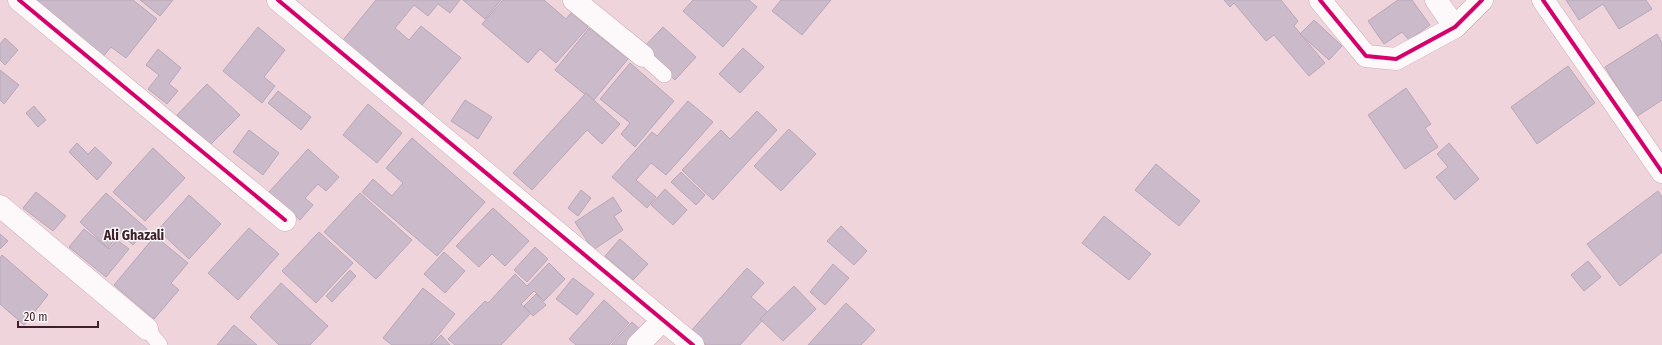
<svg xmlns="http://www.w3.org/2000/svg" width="1662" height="345" font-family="'Fira Sans Condensed',sans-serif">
	<rect width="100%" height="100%" fill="#f0d4dc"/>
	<g fill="#cbbbca" stroke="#b8a7b7">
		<polygon points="35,0 133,0 157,19 126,58 111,47 102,58"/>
		<polygon points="140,0 173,0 160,16"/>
		<polygon points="376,0 460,0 450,13 438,4 428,16 414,5 395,28 409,40 421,26 461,58 422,105 343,40"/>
		<polygon points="463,0 501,0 485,19"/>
		<polygon points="503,0 544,0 566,19 571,13 588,27 556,63 540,49 528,63 482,24"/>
		<polygon points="693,0 749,0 757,7 723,47 683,11"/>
		<polygon points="781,0 831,0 802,35 772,11"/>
		<polygon points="1224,0 1281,0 1298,21 1294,26 1325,63 1309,76 1274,35 1266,41 1234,3 1230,7"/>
		<polygon points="1398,0 1412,0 1430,25 1409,40 1402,32 1384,44 1368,21"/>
		<polygon points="1566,0 1646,0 1652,9 1619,29 1603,4 1579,20"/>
		<polygon points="1314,20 1342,46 1329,60 1300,34"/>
		<polygon points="258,27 285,50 264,77 275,86 262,103 223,71"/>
		<polygon points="663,27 696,57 675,80 642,49"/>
		<polygon points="589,28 628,59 593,101 555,70"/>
		<polygon points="1657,34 1662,43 1662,100 1636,117 1605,67"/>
		<polygon points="5,38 18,50 5,65 0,60 0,44"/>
		<polygon points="743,48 764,67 740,93 719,74"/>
		<polygon points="158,49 181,68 169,84 178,91 167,104 148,89 159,75 146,65"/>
		<polygon points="630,63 674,101 635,147 621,134 630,123 600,99"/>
		<polygon points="1568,66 1595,103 1537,144 1511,107"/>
		<polygon points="0,70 19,85 4,104 0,100"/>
		<polygon points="207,84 240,115 210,145 177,115"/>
		<polygon points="1406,88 1431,124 1425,128 1438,147 1405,169 1368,115"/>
		<polygon points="278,91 311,117 301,130 268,103"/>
		<polygon points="586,93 620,124 602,144 587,130 532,190 513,173"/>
		<polygon points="465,100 492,117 478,139 451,121"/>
		<polygon points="688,101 713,122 666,175 651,163 636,180 656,197 647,208 612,177 652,132 657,136"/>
		<polygon points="368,104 402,133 377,163 343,135"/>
		<polygon points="34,106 46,120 38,127 26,113"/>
		<polygon points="757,111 777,130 713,200 682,170 721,130 730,139"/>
		<polygon points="789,129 816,154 781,191 754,166"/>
		<polygon points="249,130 279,153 263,175 233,152"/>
		<polygon points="412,138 485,202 437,256 362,192 373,179 392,196 403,183 386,168"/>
		<polygon points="77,143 88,154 95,147 112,163 97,180 69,152"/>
		<polygon points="1449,143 1479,179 1455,200 1436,177 1448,167 1437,154"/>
		<polygon points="153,148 185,178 145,221 113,192"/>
		<polygon points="308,149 339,177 326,191 318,184 305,198 313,205 300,220 269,192"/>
		<polygon points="1156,164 1200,201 1179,226 1135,190"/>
		<polygon points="681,172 705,195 696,205 671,182"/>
		<polygon points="665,189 687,210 673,225 651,205"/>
		<polygon points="581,190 591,198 578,216 568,208"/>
		<polygon points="1658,191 1662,197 1662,252 1620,286 1587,244"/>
		<polygon points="36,192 66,216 53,231 23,208"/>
		<polygon points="106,193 147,229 133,245 120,233 108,248 80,222"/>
		<polygon points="360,193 412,240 376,279 324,232"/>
		<polygon points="189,195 221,224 189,259 158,230"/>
		<polygon points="613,197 622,211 614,216 623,230 593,250 575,222"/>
		<polygon points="493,208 529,241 505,266 492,254 479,267 456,246"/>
		<polygon points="1104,216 1151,254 1129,280 1082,243"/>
		<polygon points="841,226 867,251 854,265 827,241"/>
		<polygon points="249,228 279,254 238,300 208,273"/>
		<polygon points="84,229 109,249 117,240 129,249 106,277 69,247"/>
		<polygon points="319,232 353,263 316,303 282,271"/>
		<polygon points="0,234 8,241 0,249"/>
		<polygon points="155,236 188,263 171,283 179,290 154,319 114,285"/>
		<polygon points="620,239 648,264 633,280 605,256"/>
		<polygon points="535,247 548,259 527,282 514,270"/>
		<polygon points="444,252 465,271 445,293 424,274"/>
		<polygon points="2,255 48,295 24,325 0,304 0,258"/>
		<polygon points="1588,261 1601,277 1584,291 1571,275"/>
		<polygon points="549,263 565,279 544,301 534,291 521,304 531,313 501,345 455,345 448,339 485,301 488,303 515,274 527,286"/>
		<polygon points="833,264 849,278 825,305 810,292"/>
		<polygon points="747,268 764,283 751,297 769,313 740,345 706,345 691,331"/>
		<polygon points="350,270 356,276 332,302 326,296"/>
		<polygon points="573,278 594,294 577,315 556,299"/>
		<polygon points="281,283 328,326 310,345 279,345 250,317"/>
		<polygon points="794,286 816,309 783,341 760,319"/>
		<polygon points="423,288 455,314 430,345 392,345 383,338"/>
		<polygon points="536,294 546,305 533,316 524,306"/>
		<polygon points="604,300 629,323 609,345 576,345 569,339"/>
		<polygon points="846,303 875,330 861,345 808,345"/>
		<polygon points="632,322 644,333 633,345 611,345"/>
		<polygon points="234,325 257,345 217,345"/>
		<polygon points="441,335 450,345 431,345"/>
	</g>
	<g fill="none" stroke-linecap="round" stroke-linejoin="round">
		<defs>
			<g id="service">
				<polyline points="643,56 664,75"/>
				<polyline points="147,329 160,345"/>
			</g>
			<g id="minor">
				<polyline points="19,0 285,220"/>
				<polyline points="574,0 643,56"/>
				<polyline points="1320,0 1366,56 1396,59 1455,27 1482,0"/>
				<polyline points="1436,0 1455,27"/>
				<polyline points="1543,0 1662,172"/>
				<polyline points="0,206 147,329"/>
				<polyline points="638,345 663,320"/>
			</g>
			<polyline id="tertiary" points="278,0 693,345"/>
		</defs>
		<use href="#service" stroke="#c8adb6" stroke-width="16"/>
		<use href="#minor" stroke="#c8adb6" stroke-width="23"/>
		<use href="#tertiary" stroke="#c8adb6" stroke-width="23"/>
		<use href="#service" stroke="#fdf9fa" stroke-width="15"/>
		<use href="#minor" stroke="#fdf9fa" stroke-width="22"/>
		<use href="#tertiary" stroke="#fdf9fa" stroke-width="22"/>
		<defs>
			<g id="cycleway">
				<polyline points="19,0 285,220"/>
				<polyline points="278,0 693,345"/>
				<polyline points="1320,0 1366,56 1396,59 1455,27 1482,0"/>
				<polyline points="1543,0 1662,172"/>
			</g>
		</defs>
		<use href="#cycleway" stroke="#f9f9f9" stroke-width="6"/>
		<use href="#cycleway" stroke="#d6006c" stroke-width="4"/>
	</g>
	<g text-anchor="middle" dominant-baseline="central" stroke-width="3" stroke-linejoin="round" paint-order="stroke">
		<g font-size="14" font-weight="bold" fill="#3e1f2a" stroke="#f9f9f9">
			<text x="134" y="235">Ali Ghazali</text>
		</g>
	</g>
	<path d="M18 321v6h80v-6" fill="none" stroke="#3e1f2a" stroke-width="2"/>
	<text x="24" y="321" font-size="12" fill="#3e1f2a" stroke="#f9f9f9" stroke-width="3" paint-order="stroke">20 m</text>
</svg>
